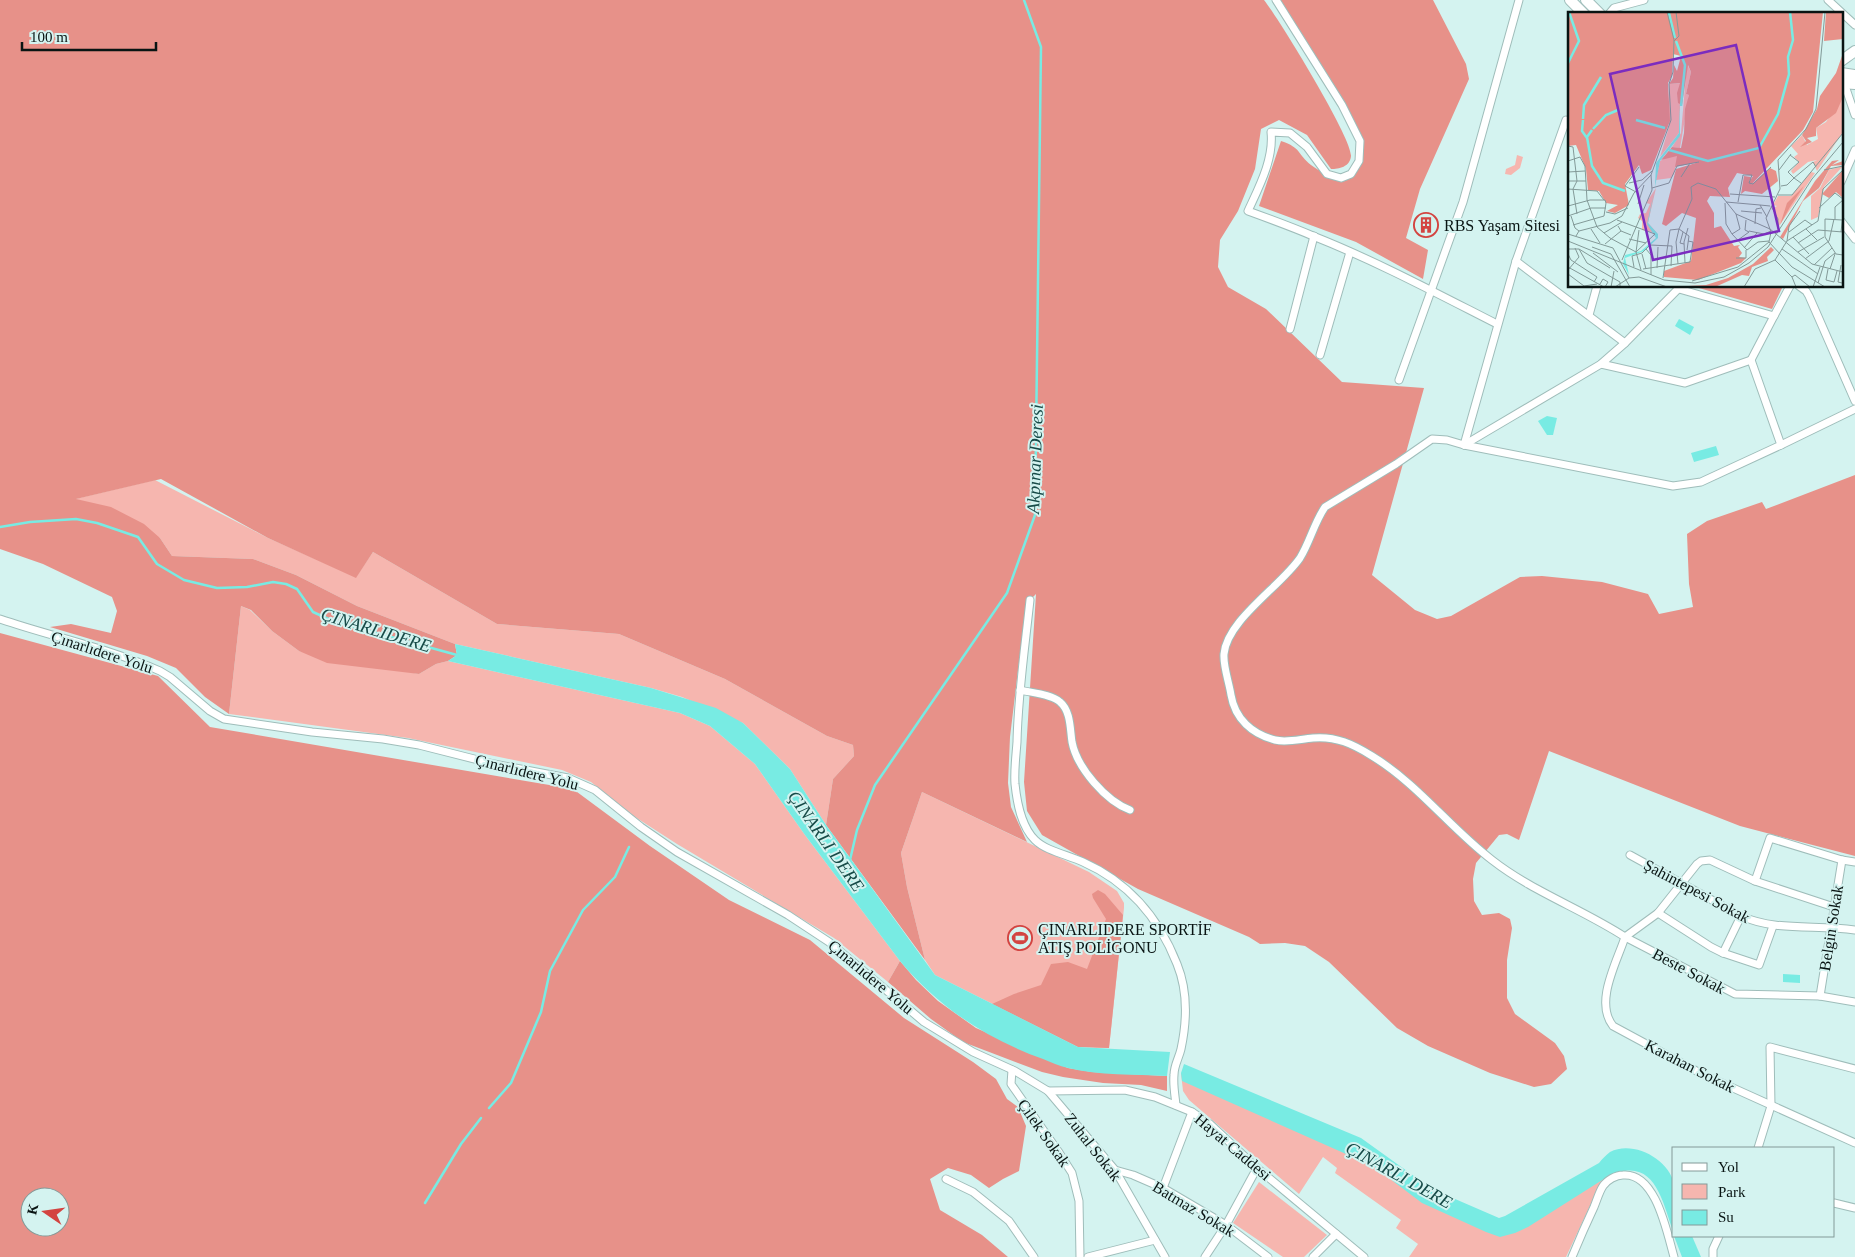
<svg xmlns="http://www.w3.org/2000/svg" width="1855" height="1257" font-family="'Times New Roman',serif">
	<rect width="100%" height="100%" fill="#d4f3f0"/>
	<g fill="#f6b6af">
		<polygon points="1517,155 1523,157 1520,168 1511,175 1505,174 1506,169 1515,165"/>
		<polygon points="155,480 268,538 356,577 373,552 497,624 619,634 725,679 827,736 853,745 854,756 833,779 826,825 790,769 743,723 682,697 651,688 455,644 357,606 296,575 253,559 172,556 160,538 75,499"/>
		<polygon points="241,606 250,610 272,631 299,651 419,674 436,664 448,661 680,713 710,726 755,764 805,835 900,961 888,982 834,938 677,844 632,815 591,782 562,770 408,738 229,714"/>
		<polygon points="922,792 1089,872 1117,891 1124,903 1124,908 1109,1048 1078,1047 935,975 925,960 907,887 901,853"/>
		<polygon points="1181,1073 1493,1224 1611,1161 1566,1257 1409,1257 1418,1244 1396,1228 1401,1220 1335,1173 1337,1168 1323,1157 1299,1194 1189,1100 1183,1091"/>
		<polygon points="1259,1182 1327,1235 1304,1257 1283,1257 1233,1223"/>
	</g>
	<g fill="#e79189" fill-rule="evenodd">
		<path d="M0,0H1264C1279,19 1352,138 1351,156C1350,167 1339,169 1331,169L1307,135L1279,120L1261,129L1255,169L1238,211L1220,240L1218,267L1228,287L1266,309L1342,382L1424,388L1372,575L1415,610L1437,619L1451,616L1520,577L1542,576L1602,582L1648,594L1659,614L1693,607L1689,584L1687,534L1707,521L1762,502L1766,509L1855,475V856L1740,826L1549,751L1519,840L1507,834L1499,835L1476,863L1473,879L1474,901L1482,915L1499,913L1510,919L1512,928L1507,960V998L1515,1014L1555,1043L1564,1056L1567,1069L1551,1084L1534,1087L1490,1073L1428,1046L1397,1028L1329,962L1305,946L1285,943L1260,944L1249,937L1138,889L1042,835L1027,811L1024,782L1036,594L1026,604L1010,737L1008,783L1011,807L1027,842L922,792L901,853L907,887L925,960L826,825L833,779L854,756L853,745L827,736L725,679L619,634L497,624L373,552L356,578L268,538L161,479L76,499L111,507L144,524L160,538L172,556L253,559L296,575L357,606L455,644L457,655L448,661L436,664L419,674L327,663L299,651L272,631L251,610L241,606L229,714L205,697L176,668L147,656L50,627L71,624L111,633L117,611L112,597L43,564L0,549Z"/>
		<path d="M1276,0H1433L1466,64L1469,79L1420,189L1406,238L1428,250L1423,279L1356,242L1259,206L1281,141C1302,148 1297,154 1311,165C1327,177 1352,186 1359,160C1361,154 1360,147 1360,141Z"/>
		<polygon points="1692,286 1783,286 1772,309"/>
		<path d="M0,633L158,676L210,727L573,789L650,846L729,900L810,940L904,1018L973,1062L996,1079L1007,1099L1018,1107L1026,1126L1019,1171L1003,1179L989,1188L971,1175L948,1168L930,1179L940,1210L982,1235L1008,1257H0ZM30,1197H60V1227H30Z"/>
		<polygon points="1098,890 1105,894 1123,915 1109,1048 1078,1047 992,1004 1014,994 1041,985 1051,964 1068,962 1087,969 1106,919 1093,898 1092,894"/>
		<polygon points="900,961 916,980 938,1001 976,1028 1068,1068 1092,1072 1167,1076 1167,1091 1141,1085 1103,1083 1063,1077 1042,1072 963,1042 931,1019 888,982"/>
	</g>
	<g fill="#78ebe3">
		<polygon points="1679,319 1694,327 1690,335 1675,326"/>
		<polygon points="1547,416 1557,418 1553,435 1547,435 1538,421"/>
		<polygon points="1716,446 1719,455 1694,462 1691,453"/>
		<path d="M455,644L651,688L716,708L743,723L790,769L826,825L935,975L1078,1047L1170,1052L1167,1076C1135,1074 1099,1076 1068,1068C1059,1066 1051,1062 1043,1059C987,1039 938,1007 900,961L805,835L755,764L710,726L680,713L448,661L457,655Z"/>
		<polygon points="1783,974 1800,975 1800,983 1783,982"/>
		<path d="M1184,1064L1361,1138L1432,1189L1499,1218L1505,1216L1599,1163C1602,1159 1606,1155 1610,1152C1633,1140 1669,1159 1674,1184C1676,1200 1674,1219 1674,1234C1662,1201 1655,1153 1607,1177L1528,1227L1515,1233L1500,1237L1486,1232L1422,1203L1373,1166L1182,1081L1181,1073Z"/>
		<polygon points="1674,1236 1692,1236 1701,1257 1682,1257"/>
	</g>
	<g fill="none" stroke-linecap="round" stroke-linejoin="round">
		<g stroke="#78ebe3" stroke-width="2.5">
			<polyline points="0,527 30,522 76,519 97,523 138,537 157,564 184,580 217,588 247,587 273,582 286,584 297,589 313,612 333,621 457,655"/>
			<polyline points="850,860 857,830 875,785 1007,593 1035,515 1041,47 1024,0"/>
			<polyline points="489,1108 511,1083 541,1012 550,971 583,910 615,877 629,847"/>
			<polyline points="425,1203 461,1144 481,1118"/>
		</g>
		<defs>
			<g id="street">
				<path d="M1276,0L1342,105L1360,141L1359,161L1351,174L1341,178L1327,174L1307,147L1290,133L1271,132C1274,159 1259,187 1248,211C1270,219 1292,227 1313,236C1376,261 1436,293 1497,324"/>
				<polyline points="1828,0 1855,25"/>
				<polyline points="1609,14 1614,8 1644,0"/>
				<polyline points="1843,80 1855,115"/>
				<polyline points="1841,182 1855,150"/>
				<polyline points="1841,221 1855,239"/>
				<polyline points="1516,261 1625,343"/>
				<polyline points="1799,286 1806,291 1809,296 1855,401"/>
				<polyline points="1679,289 1774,316 1790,286"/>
				<polyline points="1589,315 1597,286"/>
				<polyline points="1290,329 1314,236"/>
				<polyline points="1320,355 1350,252"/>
				<polyline points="1751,360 1774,316"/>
				<path d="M1601,364L1685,383L1751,360L1781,445L1701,482L1673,486L1464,445L1447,440L1432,439L1396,464L1325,507C1314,523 1310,542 1300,558C1281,586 1227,620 1224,654C1223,666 1229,682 1231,695C1235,719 1252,734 1275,740C1287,743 1300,739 1313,738C1336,736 1353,744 1372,756C1418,784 1450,828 1492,860C1533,892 1582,909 1625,937C1617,962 1594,1002 1613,1026L1702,1074L1855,1143"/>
				<polyline points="1399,380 1463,202 1519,0"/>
				<polyline points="1464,445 1516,261 1566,120"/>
				<polyline points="1464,445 1601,364 1625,343 1681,286"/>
				<polyline points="1781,445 1855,409"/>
				<path d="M1030,600C1025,647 1018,694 1017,742C1016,756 1014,770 1015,784C1017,803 1021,826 1035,840C1046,851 1068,855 1083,862C1128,882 1159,918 1177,964C1188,991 1187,1021 1181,1049C1179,1058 1174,1065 1174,1075C1173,1085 1175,1095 1176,1105"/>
				<path d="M0,619C53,637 108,648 160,671L170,677L210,711L224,719L312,732L383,739L419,745L494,764L568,778L595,790L641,827L677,852L788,915L829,942L924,1022L973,1052L1015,1071L1048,1091L1115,1170L1165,1257"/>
				<path d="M1020,690C1032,693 1051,694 1060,702C1071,711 1070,730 1072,742C1077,768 1106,801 1130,810"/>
				<path d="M1630,855L1741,916C1777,932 1817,924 1855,930"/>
				<polyline points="1755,881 1770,838 1842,860 1855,862"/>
				<polyline points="1834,907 1755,881 1710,860 1701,861 1697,864 1658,913 1625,937 1735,994 1820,996 1855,1002"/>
				<polyline points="1658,913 1711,947 1723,953 1759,965 1773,926"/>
				<polyline points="1723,953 1741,916"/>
				<polyline points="1820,996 1842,860"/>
				<polyline points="1012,1070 1011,1084 1058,1151 1072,1173 1079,1201 1080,1257"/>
				<polyline points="1048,1091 1125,1090 1155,1097 1192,1112 1210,1124 1257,1168 1364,1257"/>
				<polyline points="1758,1148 1771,1106 1770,1047 1855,1069"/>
				<polyline points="1115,1170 1133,1175 1163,1188 1226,1225 1268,1257"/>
				<polyline points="946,1179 973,1192 1009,1221 1034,1257"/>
				<polyline points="1163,1188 1192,1112"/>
				<polyline points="1834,1203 1855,1208"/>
				<polyline points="1088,1257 1155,1240"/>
				<polyline points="1205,1257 1226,1225 1257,1168"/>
				<polyline points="1313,1257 1336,1234"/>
				<path d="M1572,1257C1579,1240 1586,1224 1594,1207C1597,1200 1599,1192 1603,1186C1607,1180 1616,1175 1623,1175C1656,1172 1667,1233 1674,1257"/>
				<polyline points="1713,1257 1713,1249 1719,1236"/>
			</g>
			<g id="secondary">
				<polyline points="1570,0 1584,14"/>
				<polyline points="1586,0 1600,14"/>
				<polyline points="1841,61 1855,51"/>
				<polyline points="1841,73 1855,75"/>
				<polyline points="1841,83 1855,84"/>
			</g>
		</defs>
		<use href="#street" stroke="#9fbdba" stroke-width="9"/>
		<use href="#secondary" stroke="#9fbdba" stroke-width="12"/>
		<use href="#street" stroke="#fff" stroke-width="7"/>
		<use href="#secondary" stroke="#fff" stroke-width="10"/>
	</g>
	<defs>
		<symbol id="building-ring" viewBox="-11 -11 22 22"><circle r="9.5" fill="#d4f3f0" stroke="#d34441" stroke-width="1.5"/><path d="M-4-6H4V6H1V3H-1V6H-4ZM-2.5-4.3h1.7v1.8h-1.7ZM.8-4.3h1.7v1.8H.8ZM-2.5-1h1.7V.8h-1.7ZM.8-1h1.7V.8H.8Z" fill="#d34441"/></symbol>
		<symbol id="stadium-ring" viewBox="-11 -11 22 22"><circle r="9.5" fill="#d4f3f0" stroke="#d34441" stroke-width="1.5"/><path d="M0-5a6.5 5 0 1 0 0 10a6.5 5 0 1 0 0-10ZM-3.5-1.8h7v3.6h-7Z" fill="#d34441"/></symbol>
	</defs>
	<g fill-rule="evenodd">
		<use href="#building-ring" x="1412" y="211" width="28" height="28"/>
		<use href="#stadium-ring" x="1006" y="924" width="28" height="28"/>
	</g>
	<g text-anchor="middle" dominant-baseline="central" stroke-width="4" stroke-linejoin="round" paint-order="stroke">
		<g font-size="16" fill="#091413" stroke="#d4f3f0" text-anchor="start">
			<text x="1444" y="225">RBS Yaşam Sitesi</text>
			<text x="1038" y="929">ÇINARLIDERE SPORTİF<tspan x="1038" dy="18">ATIŞ POLİGONU</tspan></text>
		</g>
		<g font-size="16" fill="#091413" stroke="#d4f3f0">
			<text transform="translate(102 652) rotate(18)">Çınarlıdere Yolu</text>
			<text transform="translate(527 772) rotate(14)">Çınarlıdere Yolu</text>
			<text transform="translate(1697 891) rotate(28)">Şahintepesi Sokak</text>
			<text transform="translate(1831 928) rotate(-81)">Belgin Sokak</text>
			<text transform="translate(1689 971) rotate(28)">Beste Sokak</text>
			<text transform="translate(871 977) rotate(40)">Çınarlıdere Yolu</text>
			<text transform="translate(1690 1066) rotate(27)">Karahan Sokak</text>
			<text transform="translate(1044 1133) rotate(55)">Çilek Sokak</text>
			<text transform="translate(1093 1147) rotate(52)">Zuhal Sokak</text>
			<text transform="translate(1233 1147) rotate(40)">Hayat Caddesi</text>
			<text transform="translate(1194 1209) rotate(31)">Batmaz Sokak</text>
		</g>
		<g font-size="18" font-style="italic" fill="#174b48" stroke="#d4f3f0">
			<text transform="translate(1035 459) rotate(-88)">Akpınar Deresi</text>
			<text transform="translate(376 630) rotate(17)">ÇINARLIDERE</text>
			<text transform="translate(826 841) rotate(55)">ÇINARLI DERE</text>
			<text transform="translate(1399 1175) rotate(29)">ÇINARLI DERE</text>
		</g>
	</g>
	<g transform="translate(1568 12)">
		<rect width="275" height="275" fill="#d4f3f0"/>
		<path d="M119,52L123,60L118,82L121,83L112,136L104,135L113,121ZM113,71L111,121L92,145L101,115V72ZM275,85V120L249,159L245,150L249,148L240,150L225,162L223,159L231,150L226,145L230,142L223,134L234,123L239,133L250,127L248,116L258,110ZM103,143L110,144L106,162L103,166L88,168L92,149ZM275,154L256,175L250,205L243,208V184L252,176L261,158ZM243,160L247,161L211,214L205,196L209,194L205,193L210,184H223ZM88,176L80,211L89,221L74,218V209L70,206L72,202L78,201L82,192L78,191Z" fill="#f6b6af"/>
		<path d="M0,0H255L245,100L235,118L183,173L202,156L208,159L210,169L194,182L177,179L173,182L176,164L183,165L181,170L185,164L169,161L160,176L162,185L142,184L139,189L146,201V216L153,214L166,234L172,233L170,235L174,241L171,245L178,246L173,251L130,268L96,265V259L123,249L128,206L114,201L98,214L94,212L108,157L131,150L107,155L109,144L93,148L104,135L113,136L116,121L117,97L121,83L118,82L123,60L120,53L114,93L110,91L109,81L112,71L101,72L105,66L106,53L109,59L113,44L105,42L104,64L100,71L102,109L83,158L74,162L71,153L57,172L61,193L47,201L39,199L50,193L38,191L31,179L20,178L18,157L8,133L0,134ZM258,0H275V27L256,29ZM275,41V85L268,101L248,116V124L239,126L244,130L232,135L238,129L234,123L249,97L252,84L268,61ZM271,148L264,153L275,149V153L263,154L251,176L235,189L215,227L212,225L247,169L264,149ZM275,158V186L268,180L261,186L254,182ZM236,174L222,195L212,213L219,191ZM203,235L206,238L199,245L200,249L184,255L181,264L174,263L147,275H103L138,273L160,266L185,252Z" fill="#e79189"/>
		<path d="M112,93V124L92,149L87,175L88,151L111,121ZM87,176L80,211L90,222V226L76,239L57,246L61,263L55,252L57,243L73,239L88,226L79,212Z" fill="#78ebe3"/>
		<path fill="none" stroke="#78ebe3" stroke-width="2.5" d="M101,1L107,26M108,29L117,53L113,94M0,51L11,29L1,0M15,107L16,93L33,65M15,108L14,119L19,126M68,108L97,116M25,117L38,103L50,98M24,118L19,125L24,154L35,171L57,179M101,138L140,149L191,136L210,102L221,62L220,45L225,28L222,0"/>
		<path fill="none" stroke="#839a98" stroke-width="1" d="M106,29L111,24L108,0M0,134L5,135L9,169L5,177M222,143L231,150L220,160L226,166M0,149L12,145L17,154L19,188L29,215L42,226L68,240L73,258M211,158L223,142M256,158L275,154M0,160L17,159M113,165L122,151M226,166L245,150L248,155M0,169H18M61,171L74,168L84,159M213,174L219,173L226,166L233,171M84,176L101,171L109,154L131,150M0,177L29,179L36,188M5,177L9,202M68,180L57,174L71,155M162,182L207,185M210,183H224L275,121M158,190L192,193M170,190L175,163H184L181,171L185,172L203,155M157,191L158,212L164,222L172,217L168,202M70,192L76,173M0,194L22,188H37L38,191L36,204L5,213M203,194L210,207V216M251,196L267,181L275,187M173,199L194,201M38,200L47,202L60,196M0,204L23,196H38M3,204L7,216L11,219M199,205L192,193L202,194M267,207V195L275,188M49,208L87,222L68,240M274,208L257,207V225L268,242L275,243M187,212L188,197L193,196M50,214L53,219L63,223M23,217L32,231M238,217L249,228M181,219L196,222L203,219M115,220L112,231L116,232M221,220L237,208L244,213M273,220L275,202M36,221L54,210M0,222L45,236L61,266L71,265L99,275M164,222L179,238L190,230L201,229M8,224L11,219L42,211L54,204L66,181L83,163L103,108L101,72L105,60L106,28L99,0M225,225L241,242M61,227L78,231M170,228L181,220L177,218L178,208M0,229L96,268L127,271L156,265L181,251L200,235L244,167L275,130M219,229L221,214L232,199M230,231L250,218L275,220M37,232L53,219M24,235L43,242L62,275M176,236L189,221M0,237H11L19,251L52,270V275M11,237L42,256M78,237L83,243V263M214,237L250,262M68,240L71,218M230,240L256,225M25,241L50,260M0,242L3,248L29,265L26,270M74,242L78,257M168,246H178V238M237,247L261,229L266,207M54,248L84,178L83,163M117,251L116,230L120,216M110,252L108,230L111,217L121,224L119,238M246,253L264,236M273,253L270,270L274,271M0,255L36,275M66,255L64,244L74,241L82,233L104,234L103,254M89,256L90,235M75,257L122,250L125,230L120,229M260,257L258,268L266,270L269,259M262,257L267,242M0,258L11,245L7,236M0,262L16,274L29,272M224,265L227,263L242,275M95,266L102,218L111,217L124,187L123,175L130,171L148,177L168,202L202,217L244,252L275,260M124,269L170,255L201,230M250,271L257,249L267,241M32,272L35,267L40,270L37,275M43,275L46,259M47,275L61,266M176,275L187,257L207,248M228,275L224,265L207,248L219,229L250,209L255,177L275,158M245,275L252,255M257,275L224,255L201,230L203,220L198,206L212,177L210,148L238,117L248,97L257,0"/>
		<path fill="#7b2cbf" fill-opacity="0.15" stroke="#7b2cbf" stroke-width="2.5" d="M168,33L211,219L85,248L42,62Z"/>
		<rect width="275" height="275" fill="none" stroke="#091413" stroke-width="2.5"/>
	</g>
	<rect x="1672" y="1147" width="162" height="90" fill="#d4f3f0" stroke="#839a98"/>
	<rect x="1682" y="1163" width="25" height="8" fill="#ffffff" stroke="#839a98"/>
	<text x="1718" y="1172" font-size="15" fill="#091413">Yol</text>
	<rect x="1682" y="1184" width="25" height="15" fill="#f6b6af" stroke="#839a98"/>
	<text x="1718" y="1197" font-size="15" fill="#091413">Park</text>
	<rect x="1682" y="1210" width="25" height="15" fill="#78ebe3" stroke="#839a98"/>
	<text x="1718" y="1222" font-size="15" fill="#091413">Su</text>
	<g transform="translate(45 1212) rotate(283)"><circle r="24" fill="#d4f3f0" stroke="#839a98"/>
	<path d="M0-4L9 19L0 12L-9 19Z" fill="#d34441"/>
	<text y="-8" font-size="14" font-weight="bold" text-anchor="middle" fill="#091413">K</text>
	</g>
	<path d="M22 42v8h134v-8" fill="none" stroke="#091413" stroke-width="2.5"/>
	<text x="30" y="42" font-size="15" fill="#091413" stroke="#d4f3f0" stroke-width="4" paint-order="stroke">100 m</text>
</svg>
